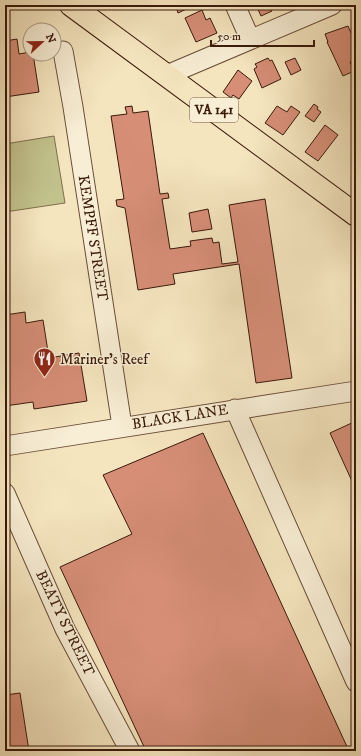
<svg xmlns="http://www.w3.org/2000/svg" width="361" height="756" font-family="'IM FELL DW Pica',serif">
	<rect width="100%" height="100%" fill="#f5e5bf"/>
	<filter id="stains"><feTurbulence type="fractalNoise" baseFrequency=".005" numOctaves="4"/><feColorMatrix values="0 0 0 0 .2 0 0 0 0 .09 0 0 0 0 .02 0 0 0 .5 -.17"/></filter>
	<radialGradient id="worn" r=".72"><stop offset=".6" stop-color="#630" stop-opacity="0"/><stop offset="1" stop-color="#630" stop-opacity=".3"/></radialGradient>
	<polygon fill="#c2c28d" stroke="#7e6e4c" points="54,136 65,203 5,212 5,144"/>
	<g fill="#d68e77" stroke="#3a190a">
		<polygon points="171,5 195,5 178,13 176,7 172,9"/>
		<polygon points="256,5 274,5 270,7 272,11 261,16"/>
		<polygon points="202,10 206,20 210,18 217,33 196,42 185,18"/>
		<polygon points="348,26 356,44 356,59 350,62 354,71 343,76 327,42 328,42 325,34"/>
		<polygon points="17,39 19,54 30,52 30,54 33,54 39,92 5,97 5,41"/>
		<polygon points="268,58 270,61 272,60 281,79 262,88 254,69 257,67 255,64"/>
		<polygon points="295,58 301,70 291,75 285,62"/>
		<polygon points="238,70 252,81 239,99 233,95 231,98 223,92"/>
		<polygon points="314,104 318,107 317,109 321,112 314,122 305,116"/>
		<polygon points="132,106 133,113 148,111 160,194 168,193 169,198 162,199 170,249 191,246 190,241 212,238 213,243 219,242 222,264 238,262 229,205 265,199 292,378 256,383 239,264 173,274 175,284 138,290 125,208 117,206 116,200 124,199 111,116 127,114 125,107"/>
		<polygon points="277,106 287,112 291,106 300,112 283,135 265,123"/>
		<polygon points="325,125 338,135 318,161 305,152"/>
		<polygon points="208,209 212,229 192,232 189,213"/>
		<polygon points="25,312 26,323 43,320 49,358 79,353 87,401 34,409 33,402 5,406 5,315"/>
		<polygon points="356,421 356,490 330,433"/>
		<polygon points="203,433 349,751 146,751 60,567 132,534 103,475"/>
		<polygon points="20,693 29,751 5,751 5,695"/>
	</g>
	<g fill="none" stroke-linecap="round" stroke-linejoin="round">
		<defs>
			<g id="minor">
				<polyline points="235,5 250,39"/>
				<polyline points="63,51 73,107 122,426"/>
				<polyline points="167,75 332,5"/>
				<polyline points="235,409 356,682"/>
				<polyline points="5,446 356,391"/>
				<polyline points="5,493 65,629 130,751"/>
			</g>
			<polyline id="major" points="71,5 356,215"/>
		</defs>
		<use href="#minor" stroke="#694c37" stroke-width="21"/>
		<use href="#major" stroke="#3a190a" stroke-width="24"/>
		<use href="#minor" stroke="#f8eed5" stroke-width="19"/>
		<use href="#major" stroke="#f5e5bf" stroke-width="22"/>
	</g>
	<defs>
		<symbol id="restaurant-pin" viewBox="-11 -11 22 30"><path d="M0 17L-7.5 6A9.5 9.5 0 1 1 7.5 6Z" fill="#8f2418" stroke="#f8eed5"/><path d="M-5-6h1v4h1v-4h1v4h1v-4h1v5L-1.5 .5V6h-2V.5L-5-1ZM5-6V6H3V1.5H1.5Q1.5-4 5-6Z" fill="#fff"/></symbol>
	</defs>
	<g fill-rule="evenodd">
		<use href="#restaurant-pin" x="32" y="346" width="25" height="34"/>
	</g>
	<g text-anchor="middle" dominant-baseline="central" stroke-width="3" stroke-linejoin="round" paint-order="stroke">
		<rect fill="#f8eed5" stroke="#735947" stroke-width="1" x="190" y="98" width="48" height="24" rx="3"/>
		<g font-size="14" font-weight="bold" fill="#3a190a">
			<text x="214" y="110">VA 141</text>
		</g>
		<g font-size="15" fill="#3a190a" stroke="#f8eed5">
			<text transform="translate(93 238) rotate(81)">KEMPFF STREET</text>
			<text transform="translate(180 417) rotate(-9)">BLACK LANE</text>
			<text transform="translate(65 623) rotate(64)">BEATY STREET</text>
		</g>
		<g font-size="15" fill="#3a190a" stroke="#f8eed5" text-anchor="start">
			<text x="60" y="359">Mariner's Reef</text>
		</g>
	</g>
	<rect width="361" height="756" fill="none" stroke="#f5e5bf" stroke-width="20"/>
	<rect x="6" y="6" width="349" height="744" fill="none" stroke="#3a190a" stroke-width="2"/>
	<rect x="10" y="10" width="341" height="736" fill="none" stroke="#3a190a"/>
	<g transform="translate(42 42) rotate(68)"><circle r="19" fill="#f8eed5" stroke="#ac9984"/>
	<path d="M0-3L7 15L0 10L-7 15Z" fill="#8f2418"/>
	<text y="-6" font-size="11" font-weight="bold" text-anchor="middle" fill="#3a190a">N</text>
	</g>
	<path d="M211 40v6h103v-6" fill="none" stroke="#3a190a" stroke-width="2"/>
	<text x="217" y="40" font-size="12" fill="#3a190a" stroke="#f8eed5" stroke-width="3" paint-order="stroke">50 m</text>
	<rect width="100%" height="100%" filter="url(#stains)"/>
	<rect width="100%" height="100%" fill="url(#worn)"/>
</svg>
